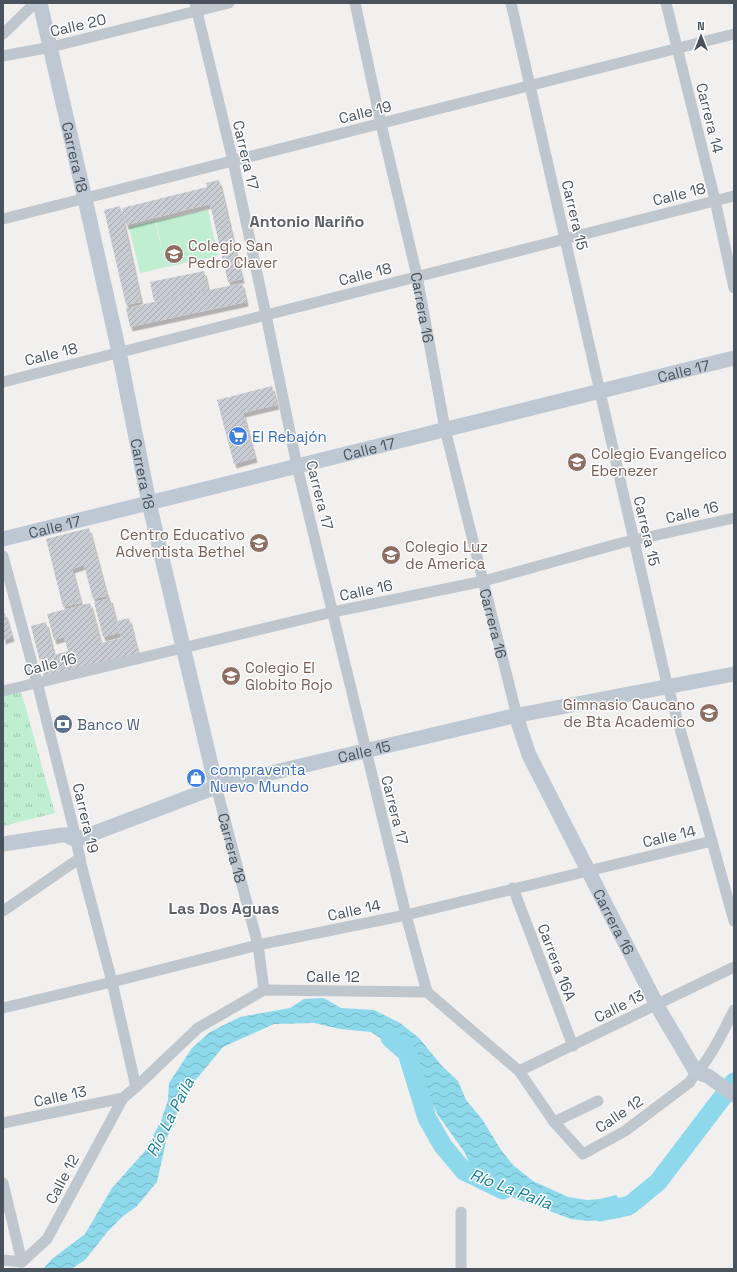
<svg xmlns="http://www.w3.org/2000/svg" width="737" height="1272" font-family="'Space Grotesk',sans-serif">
	<defs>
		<pattern id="grass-tufts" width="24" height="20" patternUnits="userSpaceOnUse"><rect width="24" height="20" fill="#bfefd0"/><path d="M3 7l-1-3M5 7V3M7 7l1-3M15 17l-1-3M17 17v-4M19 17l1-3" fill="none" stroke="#9dc4ac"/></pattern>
		<pattern id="water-waves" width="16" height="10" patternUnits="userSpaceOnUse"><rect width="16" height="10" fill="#8dd9eb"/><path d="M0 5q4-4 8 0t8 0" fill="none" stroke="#75b3c2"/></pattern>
		<pattern id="building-hatch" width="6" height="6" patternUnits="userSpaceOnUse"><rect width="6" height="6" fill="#c9ccd2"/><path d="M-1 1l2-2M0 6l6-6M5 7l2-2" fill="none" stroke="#a5a8ae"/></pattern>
		<filter id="shadow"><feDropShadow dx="2.5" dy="4.5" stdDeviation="0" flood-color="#0004"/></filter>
	</defs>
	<rect width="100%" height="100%" fill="#f2efef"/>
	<polygon fill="url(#grass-tufts)" points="21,691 55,813 3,826 3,696"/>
	<g fill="#bfefd0">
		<polygon points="208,210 218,256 166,267 156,221"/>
		<polygon points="155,221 166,267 140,273 129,227"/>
	</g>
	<polygon fill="url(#water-waves)" points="324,998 341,1008 374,1010 400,1023 419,1038 442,1066 458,1081 466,1100 482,1119 501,1150 513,1165 533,1181 568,1197 587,1200 600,1199 616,1195 632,1215 614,1219 588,1221 571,1219 492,1190 473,1173 465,1153 438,1115 425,1090 421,1072 409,1057 371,1032 340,1029 314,1023 274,1024 223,1047 179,1100 175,1123 167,1137 157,1182 136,1207 123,1216 108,1231 85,1260 71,1269 43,1269 52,1259 85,1234 112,1188 145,1151 161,1121 168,1100 169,1083 192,1048 210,1032 240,1017 290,1008 304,999"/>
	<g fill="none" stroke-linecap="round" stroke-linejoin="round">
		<g stroke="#8dd9eb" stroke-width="19">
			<polyline points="390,1038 407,1053 427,1118 443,1146 464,1171 503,1190"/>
			<polyline points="600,1212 630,1205 658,1182 734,1082"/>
		</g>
	</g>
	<g fill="url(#building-hatch)" filter="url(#shadow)">
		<polygon points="219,180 242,279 228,282 210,204 126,225 122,208 207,187 206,183"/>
		<polygon points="120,206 141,302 126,305 104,210"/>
		<polygon points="204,271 208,289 154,301 150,282"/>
		<polygon points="242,283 246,302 130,327 126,308"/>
		<polygon points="272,386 277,405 243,413 255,458 234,464 217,400"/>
		<polygon points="89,528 107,596 93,599 84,565 72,569 81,603 63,607 46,539"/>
		<polygon points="110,598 119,633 103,637 94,602"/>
		<polygon points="90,603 101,643 121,638 117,621 129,618 138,654 44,678 31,626 46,622 54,655 68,651 64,637 54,640 47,614"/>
		<polygon points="5,613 12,637 3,640 3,614"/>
	</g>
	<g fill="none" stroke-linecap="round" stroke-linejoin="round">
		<g stroke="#bec7ce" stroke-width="11">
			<polyline points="195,3 233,161 266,315 297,466 406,915 427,992"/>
			<path id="s1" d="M355,3L381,124L417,276L445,429L517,716"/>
			<polyline points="511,3 666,680 708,827 734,921"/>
			<polyline points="666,3 715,200 734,288"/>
			<polyline points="3,34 35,3"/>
			<polyline points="3,56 51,47 229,3"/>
			<polyline points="3,219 734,34"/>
			<polyline points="3,382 734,196"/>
			<polyline points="3,556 37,682 73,826 82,868 112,982 136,1087"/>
			<polyline points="3,691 333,612 484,581 621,543 734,518"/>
			<path id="s2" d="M216,786L258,945L264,990"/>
			<polyline points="513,888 573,1046"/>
			<polyline points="3,911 80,858"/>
			<polyline points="3,1008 112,982 258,945 406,915 712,841"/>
			<polyline points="519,1071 734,967"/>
			<polyline points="554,1122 598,1101"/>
			<polyline points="3,1123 123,1098"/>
			<polyline points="3,1183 22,1262"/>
			<path d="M3,1260L22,1262L47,1239L123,1098L136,1087L198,1028L264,990L427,992L519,1071L554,1122L583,1154L625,1131L690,1082C694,1074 701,1069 705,1062C717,1046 725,1027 734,1010"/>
			<polyline points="461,1269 461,1212"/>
		</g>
		<g stroke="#bdc8d3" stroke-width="15">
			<path id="s3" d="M40,3L85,199L119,352L149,503L216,786"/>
			<path id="s4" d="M3,539L734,358"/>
			<path id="s5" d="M517,716L519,725L529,755L660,1011L696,1072L708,1076L734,1095"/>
			<path id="s6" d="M3,844L62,835H66L76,840L224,784L509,717L734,674"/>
		</g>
	</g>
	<defs>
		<symbol id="school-disc" viewBox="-11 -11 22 22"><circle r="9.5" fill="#8d6e63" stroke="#fff"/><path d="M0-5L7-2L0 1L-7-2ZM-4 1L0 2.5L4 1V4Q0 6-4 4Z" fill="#fff"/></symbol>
		<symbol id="supermarket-disc" viewBox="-11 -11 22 22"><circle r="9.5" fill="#3f7fe0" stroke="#fff"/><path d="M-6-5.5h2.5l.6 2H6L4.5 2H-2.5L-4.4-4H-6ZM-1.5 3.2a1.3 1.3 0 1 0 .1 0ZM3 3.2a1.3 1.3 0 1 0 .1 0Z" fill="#fff"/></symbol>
		<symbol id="bank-disc" viewBox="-11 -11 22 22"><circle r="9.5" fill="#5c6f8a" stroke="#fff"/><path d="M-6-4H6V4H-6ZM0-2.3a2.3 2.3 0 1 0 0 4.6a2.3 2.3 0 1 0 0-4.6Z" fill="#fff"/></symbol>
		<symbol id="shop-disc" viewBox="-11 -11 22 22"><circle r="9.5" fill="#3f7fe0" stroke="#fff"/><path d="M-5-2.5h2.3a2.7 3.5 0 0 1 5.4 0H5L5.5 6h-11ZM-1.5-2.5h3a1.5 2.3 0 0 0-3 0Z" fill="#fff"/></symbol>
	</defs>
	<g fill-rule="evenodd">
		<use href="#school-disc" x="163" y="243" width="22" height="22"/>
		<use href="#supermarket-disc" x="227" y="425" width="22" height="22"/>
		<use href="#school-disc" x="566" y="451" width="22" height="22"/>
		<use href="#school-disc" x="248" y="532" width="22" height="22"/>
		<use href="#school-disc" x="380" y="544" width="22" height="22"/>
		<use href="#school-disc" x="220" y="665" width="22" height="22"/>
		<use href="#school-disc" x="698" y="702" width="22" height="22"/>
		<use href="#bank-disc" x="52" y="713" width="22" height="22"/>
		<use href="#shop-disc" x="185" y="767" width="22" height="22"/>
	</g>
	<g text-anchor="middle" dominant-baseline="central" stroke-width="3" stroke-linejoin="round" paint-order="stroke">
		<g font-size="15" fill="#48535d" stroke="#fff">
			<text transform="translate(78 25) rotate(-13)">Calle 20</text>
			<text transform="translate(365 112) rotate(-14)">Calle 19</text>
			<text transform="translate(710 118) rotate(76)">Carrera 14</text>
			<text transform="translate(246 155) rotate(77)">Carrera 17</text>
			<text stroke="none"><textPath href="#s3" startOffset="158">Carrera 18</textPath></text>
			<text transform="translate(679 194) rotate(-14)">Calle 18</text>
			<text transform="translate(575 215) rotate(77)">Carrera 15</text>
			<text transform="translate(365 274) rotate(-14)">Calle 18</text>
			<text stroke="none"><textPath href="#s1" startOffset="312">Carrera 16</textPath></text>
			<text transform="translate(51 354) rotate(-14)">Calle 18</text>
			<text stroke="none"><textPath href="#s4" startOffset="701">Calle 17</textPath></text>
			<text stroke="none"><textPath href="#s4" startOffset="377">Calle 17</textPath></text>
			<text stroke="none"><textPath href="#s3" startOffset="482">Carrera 18</textPath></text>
			<text transform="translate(320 495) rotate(76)">Carrera 17</text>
			<text transform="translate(692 512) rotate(-13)">Calle 16</text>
			<text stroke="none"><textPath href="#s4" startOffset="53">Calle 17</textPath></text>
			<text transform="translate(647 531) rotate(77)">Carrera 15</text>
			<text transform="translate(366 590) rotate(-12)">Calle 16</text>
			<text stroke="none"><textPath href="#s1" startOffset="636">Carrera 16</textPath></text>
			<text transform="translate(50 664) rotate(-14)">Calle 16</text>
			<text stroke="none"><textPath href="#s6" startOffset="377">Calle 15</textPath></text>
			<text transform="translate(395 810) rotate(76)">Carrera 17</text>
			<text transform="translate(86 818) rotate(77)">Carrera 19</text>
			<text transform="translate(669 836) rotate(-13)">Calle 14</text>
			<text stroke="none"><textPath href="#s2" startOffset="64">Carrera 18</textPath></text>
			<text transform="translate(354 910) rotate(-12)">Calle 14</text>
			<text stroke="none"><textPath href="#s5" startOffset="228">Carrera 16</textPath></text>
			<text transform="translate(557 962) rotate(69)">Carrera 16A</text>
			<text x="333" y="976">Calle 12</text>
			<text transform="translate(619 1006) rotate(-27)">Calle 13</text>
			<text transform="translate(60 1096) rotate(-12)">Calle 13</text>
			<text transform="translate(619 1114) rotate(-34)">Calle 12</text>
			<text transform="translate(62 1179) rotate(-62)">Calle 12</text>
		</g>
		<g font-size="15" fill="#785e54" stroke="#fff" text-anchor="start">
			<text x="188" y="245">Colegio San<tspan x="188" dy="17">Pedro Claver</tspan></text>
			<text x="591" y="453">Colegio Evangelico<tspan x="591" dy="17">Ebenezer</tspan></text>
			<text x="245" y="534" text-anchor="end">Centro Educativo<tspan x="245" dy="17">Adventista Bethel</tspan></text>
			<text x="405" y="546">Colegio Luz<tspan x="405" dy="17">de America</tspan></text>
			<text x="245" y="667">Colegio El<tspan x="245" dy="17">Globito Rojo</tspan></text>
			<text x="695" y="704" text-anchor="end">Gimnasio Caucano<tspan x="695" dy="17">de Bta Academico</tspan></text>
		</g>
		<g font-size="15" fill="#366cbe" stroke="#fff" text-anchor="start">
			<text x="252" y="436">El Rebajón</text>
			<text x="210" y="769">compraventa<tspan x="210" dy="17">Nuevo Mundo</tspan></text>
		</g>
		<g font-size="15" fill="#4e5e75" stroke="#fff" text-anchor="start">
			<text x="77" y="724">Banco W</text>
		</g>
		<g font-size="16" font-weight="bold" fill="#5c6064" stroke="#fff">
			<text x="307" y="221">Antonio Nariño</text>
			<text x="224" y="908">Las Dos Aguas</text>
		</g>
		<g font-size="16" font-style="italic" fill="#0f7f9a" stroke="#fff">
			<text transform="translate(170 1117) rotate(-63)">Río La Paila</text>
			<text transform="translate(511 1189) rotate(21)">Río La Paila</text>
		</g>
	</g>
	<rect width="737" height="1272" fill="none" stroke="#48535d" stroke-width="8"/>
	<g transform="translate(701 36)" stroke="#ffffff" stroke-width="3" paint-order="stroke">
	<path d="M0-3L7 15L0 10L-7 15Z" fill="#48535d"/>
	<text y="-6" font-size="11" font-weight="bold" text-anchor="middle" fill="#48535d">N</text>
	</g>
</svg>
